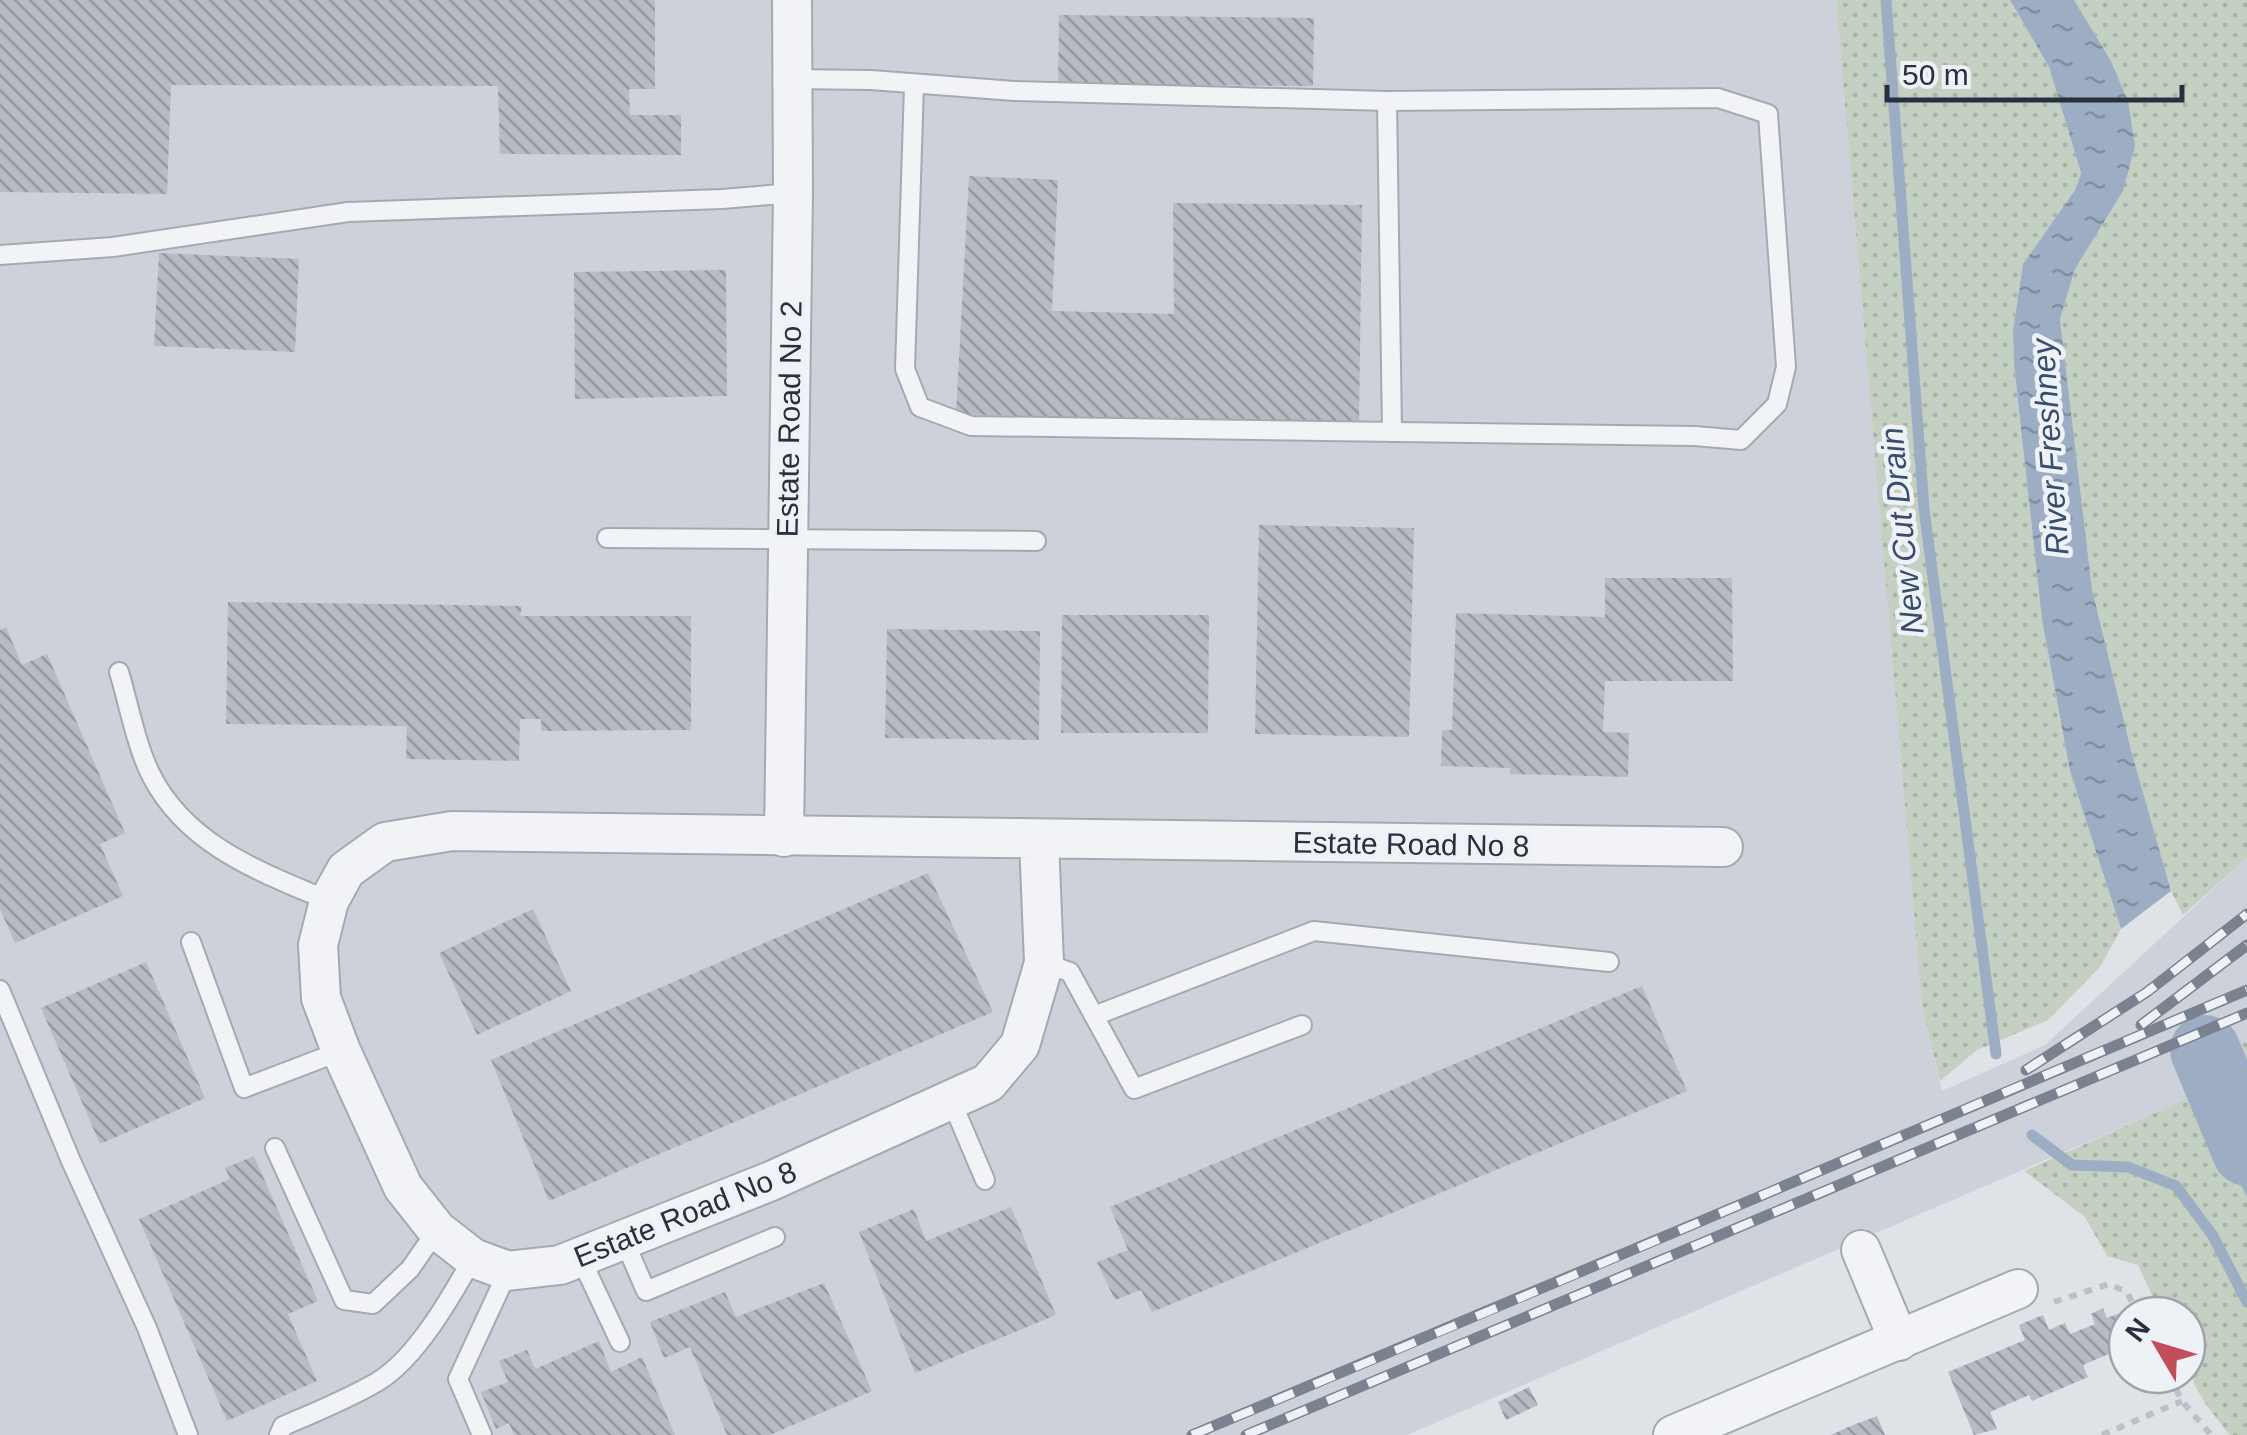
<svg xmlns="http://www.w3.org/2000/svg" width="2247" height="1435" font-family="Arial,sans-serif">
	<defs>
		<pattern id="grass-dots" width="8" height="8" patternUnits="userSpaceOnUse" patternTransform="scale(2.5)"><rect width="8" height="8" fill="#c4d0c1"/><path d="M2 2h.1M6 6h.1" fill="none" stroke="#a8b3a7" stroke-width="1.8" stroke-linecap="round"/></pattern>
		<pattern id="water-ripples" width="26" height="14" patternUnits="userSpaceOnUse" patternTransform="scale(2.5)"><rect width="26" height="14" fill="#9daec4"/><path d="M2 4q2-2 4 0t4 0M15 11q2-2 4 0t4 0" fill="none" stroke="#808ea0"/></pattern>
		<pattern id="building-back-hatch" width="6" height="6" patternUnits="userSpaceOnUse" patternTransform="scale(2.5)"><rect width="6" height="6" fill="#b7bbc3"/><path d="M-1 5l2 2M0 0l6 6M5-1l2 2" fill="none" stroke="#9598a0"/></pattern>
	</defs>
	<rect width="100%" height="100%" fill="#dfe2e7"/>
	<polygon fill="#cdd1d9" points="0,0 1836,0 1922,1007 1942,1091 2045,1045 2247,858 2247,1042 2184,1072 2194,1096 1407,1435 0,1435"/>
	<g fill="url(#grass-dots)">
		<polygon points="1836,0 2010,0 2049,67 2081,173 2075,190 2023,264 2013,330 2014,365 2042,620 2070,771 2121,929 2100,967 2048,1020 1977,1050 1940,1081 1922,1007"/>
		<polygon points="2074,0 2247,0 2247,858 2183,915 2171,891 2131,750 2092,589 2060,319 2075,269 2123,191 2128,101 2111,61"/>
		<path d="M2247,1042V1435H2230C2189,1384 2187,1380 2187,1315H2161L2138,1265L2107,1256L2085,1217L2024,1171L2193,1096L2184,1072Z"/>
	</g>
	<g fill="url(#water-ripples)">
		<polygon points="2010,0 2074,0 2111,61 2128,101 2135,146 2123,191 2075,269 2060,319 2092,589 2131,750 2171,891 2121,929 2070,771 2042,620 2014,365 2013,330 2023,264 2075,190 2081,173 2049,67"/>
		<polygon points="2243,1055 2247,1066 2247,1197 2188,1080"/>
	</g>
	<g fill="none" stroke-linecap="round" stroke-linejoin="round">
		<g stroke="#9daec4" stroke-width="11">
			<polyline points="1886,0 1924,509 1996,1054"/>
			<polyline points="2032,1135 2072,1165 2128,1167 2176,1186 2213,1236 2247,1302"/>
		</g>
		<polyline stroke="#9daec4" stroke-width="70" points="2205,1050 2247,1151"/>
	</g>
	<g fill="url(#building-back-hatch)">
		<polygon points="0,0 655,0 655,89 629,89 630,115 681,115 681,155 500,154 498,86 171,85 167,194 0,192"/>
		<polygon points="1059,15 1314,18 1313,86 1058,84"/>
		<polygon points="969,176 1058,180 1052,311 1174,314 1173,203 1362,205 1359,421 1171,421 956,414"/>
		<polygon points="159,253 299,259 295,352 154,346"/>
		<polygon points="726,270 727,396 575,399 574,272"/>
		<polygon points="1259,525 1414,528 1409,737 1255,734"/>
		<polygon points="1605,578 1732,578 1733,681 1605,681 1603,732 1629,733 1628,777 1510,774 1510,768 1441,766 1442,730 1452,730 1456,613 1605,617"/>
		<polygon points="228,602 522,606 520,616 691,616 691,730 541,731 541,719 520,719 519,761 406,759 407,726 226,724"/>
		<polygon points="1062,615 1209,615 1208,733 1061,733"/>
		<polygon points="6,627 22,665 47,654 125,833 100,844 123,896 15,943 0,909 0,630"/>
		<polygon points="887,629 1040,631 1039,740 885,738"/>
		<polygon points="928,873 993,1012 549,1201 491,1060"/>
		<polygon points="533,909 571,991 477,1035 439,953"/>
		<polygon points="146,962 205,1098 100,1144 41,1008"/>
		<polygon points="1642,986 1687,1091 1152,1312 1141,1290 1115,1300 1097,1262 1128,1250 1110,1207"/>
		<polygon points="254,1156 318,1301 288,1314 317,1381 227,1421 139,1219 230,1179 225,1168"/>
		<polygon points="1011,1207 1056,1315 915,1373 859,1232 914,1209 926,1241"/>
		<polygon points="824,1283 872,1391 770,1435 727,1435 690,1347 664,1358 650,1322 725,1292 736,1317"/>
		<polygon points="2103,1308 2107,1318 2122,1312 2127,1322 2127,1346 2083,1365 2088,1377 2032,1401 2029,1395 1990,1412 1997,1429 1974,1435 1948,1372 2025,1340 2019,1325 2043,1315 2049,1330 2065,1323 2070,1334 2095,1324 2091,1314"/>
		<polygon points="599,1341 611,1372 642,1357 675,1435 514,1435 509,1423 496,1429 481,1392 508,1382 499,1361 527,1350 535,1369"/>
		<polygon points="1529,1387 1538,1405 1506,1420 1498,1402"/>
		<polygon points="1877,1416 1885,1435 1831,1435 1848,1427"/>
	</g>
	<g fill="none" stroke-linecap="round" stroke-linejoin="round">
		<defs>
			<g id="lane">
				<polyline points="792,79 871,80 1014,91 1387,101 1718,98 1768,114 1786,367 1777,404 1741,440 1695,436 971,426 920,407 905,369 914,85"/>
				<polyline points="1387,101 1392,432"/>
				<polyline points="0,255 113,247 348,212 722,199 793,193"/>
				<polyline points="607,538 1036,541"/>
				<path d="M119,672C129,705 136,745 151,775C187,846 261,872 329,901"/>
				<polyline points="191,942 244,1088 341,1051"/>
				<polyline points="1044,963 1070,972 1134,1089 1302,1025"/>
				<polyline points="0,990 71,1161 147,1328 188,1435"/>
				<polyline points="1094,1016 1314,931 1609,962"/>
				<polyline points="951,1100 985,1180"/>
				<polyline points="275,1148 344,1300 373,1304 410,1269 437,1230"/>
				<polyline points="624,1240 646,1291 775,1237"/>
				<polyline points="580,1257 620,1342"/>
				<path d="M279,1435L283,1426C314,1413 348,1399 377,1382C416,1359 451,1297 473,1258"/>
				<polyline points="482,1435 458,1379 508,1271"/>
			</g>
			<g id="street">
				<polyline points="784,837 793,193 792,0"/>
				<polyline points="1039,840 1044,963 1020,1045 988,1083 771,1181 560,1265 508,1271 473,1258 437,1230 403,1187 341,1051 321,998 318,945 329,901 346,870 385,842 452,831 1723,847"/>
				<polyline points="1861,1250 1899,1341"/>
				<polyline points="1673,1435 2018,1289"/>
			</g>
		</defs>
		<use href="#lane" stroke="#a5a9b1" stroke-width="22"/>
		<use href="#street" stroke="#a5a9b1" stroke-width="42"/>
		<g stroke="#bdc0c6" stroke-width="6" stroke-dasharray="8 8" stroke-linecap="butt">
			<polyline points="2054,1302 2109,1284 2127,1292 2138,1315"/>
			<polyline points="2169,1375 2182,1401 2211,1435"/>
			<polyline points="2102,1435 2182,1401"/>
		</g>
		<use href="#lane" stroke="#f1f3f6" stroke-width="18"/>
		<use href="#street" stroke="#f1f3f6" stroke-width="38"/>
		<defs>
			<g id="rail">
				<polyline points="2141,1025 2247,945"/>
				<polyline points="2026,1070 2147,992 2247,914"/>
				<path d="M1192,1435C1545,1289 1895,1138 2247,990"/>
				<polyline points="1246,1435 2247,1013"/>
			</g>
		</defs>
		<use href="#rail" stroke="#7a818f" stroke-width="11"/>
		<use href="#rail" stroke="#eef1f5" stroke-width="8" stroke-dasharray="22" stroke-linecap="butt"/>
	</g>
	<g text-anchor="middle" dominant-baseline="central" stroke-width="9" stroke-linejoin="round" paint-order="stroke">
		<g font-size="30" fill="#29303d" stroke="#eef1f5">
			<text transform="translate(789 419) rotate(-89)">Estate Road No 2</text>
			<text transform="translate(1411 844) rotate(1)">Estate Road No 8</text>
			<text transform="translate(685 1214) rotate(-22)">Estate Road No 8</text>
		</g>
		<g font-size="32" font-style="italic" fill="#374d6d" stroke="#eef1f5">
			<text transform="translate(2050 447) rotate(-94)">River Freshney</text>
			<text transform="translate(1902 531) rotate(-96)">New Cut Drain</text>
		</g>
	</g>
	<g transform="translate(2157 1345) rotate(308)"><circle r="48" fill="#eef1f5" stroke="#9fa4ab" stroke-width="2.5"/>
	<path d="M0-8L18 38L0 25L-18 38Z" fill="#c24e5b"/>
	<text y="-15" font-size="28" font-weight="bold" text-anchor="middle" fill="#29303d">N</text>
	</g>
	<path d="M1887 85v15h295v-15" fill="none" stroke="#29303d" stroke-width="5"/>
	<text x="1902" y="85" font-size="30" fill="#29303d" stroke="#eef1f5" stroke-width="8" paint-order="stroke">50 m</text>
</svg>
